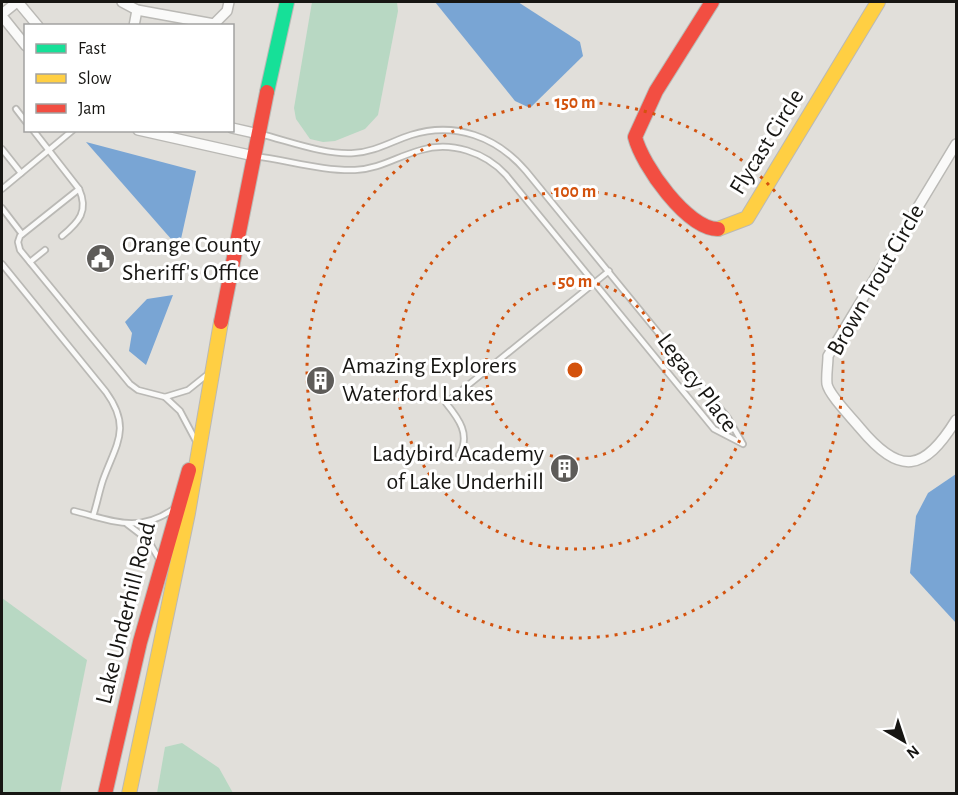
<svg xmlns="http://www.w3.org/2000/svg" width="958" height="795" font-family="'Alegreya Sans',sans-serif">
	<rect width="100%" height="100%" fill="#e1dfda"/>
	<g fill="#b8d8c3">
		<polygon points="312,2 397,2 398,11 378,115 365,129 335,141 323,142 310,139 296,119 294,108"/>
		<polygon points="2,598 87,660 60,793 2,793"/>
		<polygon points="182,743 219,768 233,793 157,793 165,747"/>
	</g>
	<g fill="#79a5d4">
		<polygon points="435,2 518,2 580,42 583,56 530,108 515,101"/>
		<polygon points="86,142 196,171 179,248"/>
		<polygon points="173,295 146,365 129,351 132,333 125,322 147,299"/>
		<polygon points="956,474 956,623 910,573 916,516 928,493"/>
	</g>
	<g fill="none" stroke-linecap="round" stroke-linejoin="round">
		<defs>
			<g id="lane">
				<polyline points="16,109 26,122"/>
				<polyline points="33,130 79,189 20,236 18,242 20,250 130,384 138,390 165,397"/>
				<polyline points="2,149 21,173"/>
				<path d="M254,156C287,160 322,171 355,170C380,169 398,156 421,150C451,141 485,152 506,175L714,429L743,444L728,418L526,171C497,137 455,121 411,135C392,141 375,152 354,153C324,155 289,141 260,134"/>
				<polyline points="2,189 73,130"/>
				<polyline points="2,208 22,234"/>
				<path d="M62,236C79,222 89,211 79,189"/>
				<polyline points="30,262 45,250"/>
				<path d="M2,264L106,392C132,428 116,444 103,480C99,492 97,504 93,516"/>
				<polyline points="196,441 180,411 165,397 188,390 208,374"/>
				<path d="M459,455C471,435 459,419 446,403L609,271"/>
				<path d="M74,511C113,521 139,534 175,508"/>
				<polyline points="127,524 148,540 159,559"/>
			</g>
			<g id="street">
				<polyline points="18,2 38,26"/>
				<polyline points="122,2 137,10 214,24 227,11 229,2"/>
				<polyline points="2,14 17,2"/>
				<polyline points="2,16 26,46"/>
				<polyline points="134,26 137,10"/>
				<polyline points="232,128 259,134"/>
				<polyline points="138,130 254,156"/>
				<path d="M956,144L828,356C828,365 826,375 827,384C829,395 852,418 860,428C900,476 924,472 956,420"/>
			</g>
			<polyline id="fast" points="267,92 287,2"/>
			<g id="slow">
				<polyline points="718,229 747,218 878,2"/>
				<polyline points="129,794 188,513 221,322"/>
			</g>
			<g id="jam">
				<path d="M712,2L656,91L635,137C642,165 687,229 718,229"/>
				<polyline points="221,322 267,92"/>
				<polyline points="105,794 140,642 189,470"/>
			</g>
		</defs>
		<use href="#lane" stroke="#bab9b5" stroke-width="8"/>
		<use href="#street" stroke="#bab9b5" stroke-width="12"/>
		<use href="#fast" stroke="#bab9b5" stroke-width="16"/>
		<use href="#slow" stroke="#bab9b5" stroke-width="16"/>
		<use href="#jam" stroke="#bab9b5" stroke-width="16"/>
		<use href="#lane" stroke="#fafaf9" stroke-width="4.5"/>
		<use href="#street" stroke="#fafaf9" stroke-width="9"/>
		<use href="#fast" stroke="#16e098" stroke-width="14"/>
		<use href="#slow" stroke="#ffcf43" stroke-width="14"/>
		<use href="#jam" stroke="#f24e42" stroke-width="14"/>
	</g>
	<g fill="none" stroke="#d3520d" stroke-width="3" stroke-dasharray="3 6">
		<circle cx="575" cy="370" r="89"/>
		<circle cx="575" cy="370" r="179"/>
		<circle cx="575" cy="370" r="268"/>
	</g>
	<defs>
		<symbol id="civic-disc" viewBox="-11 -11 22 22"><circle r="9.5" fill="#5e5c59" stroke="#fff"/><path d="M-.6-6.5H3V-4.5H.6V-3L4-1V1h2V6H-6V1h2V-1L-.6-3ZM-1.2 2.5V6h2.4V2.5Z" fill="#fff"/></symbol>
		<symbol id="building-disc" viewBox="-11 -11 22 22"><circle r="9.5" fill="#5e5c59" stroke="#fff"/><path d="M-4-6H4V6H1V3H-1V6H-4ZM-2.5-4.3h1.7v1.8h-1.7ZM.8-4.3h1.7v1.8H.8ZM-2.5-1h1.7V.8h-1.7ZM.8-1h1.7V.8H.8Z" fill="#fff"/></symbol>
	</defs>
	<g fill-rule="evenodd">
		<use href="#civic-disc" x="84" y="242" width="33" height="33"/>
		<use href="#building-disc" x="304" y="364" width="33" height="33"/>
		<use href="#building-disc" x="548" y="452" width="33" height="33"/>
	</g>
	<g text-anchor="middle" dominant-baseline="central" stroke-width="6" stroke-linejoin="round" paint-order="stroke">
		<g font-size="24" fill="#171613" stroke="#fff">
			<text transform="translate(767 142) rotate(-58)">Flycast Circle</text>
			<text transform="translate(876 280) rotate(-60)">Brown Trout Circle</text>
			<text transform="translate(697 383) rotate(53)">Legacy Place</text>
			<text transform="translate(126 613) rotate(-76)">Lake Underhill Road</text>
		</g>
		<g font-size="24" fill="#171613" stroke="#fff" text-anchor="start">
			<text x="122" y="245">Orange County<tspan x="122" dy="28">Sheriff's Office</tspan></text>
			<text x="342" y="366">Amazing Explorers<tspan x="342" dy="28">Waterford Lakes</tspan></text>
			<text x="544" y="454" text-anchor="end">Ladybird Academy<tspan x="544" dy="28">of Lake Underhill</tspan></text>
		</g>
	</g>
	<circle cx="575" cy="370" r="9" fill="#d3520d" stroke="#fff" stroke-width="3"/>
	<g font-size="18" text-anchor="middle" font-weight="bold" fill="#d3520d" stroke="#fff" stroke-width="6" stroke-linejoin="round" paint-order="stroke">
		<text x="575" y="108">150 m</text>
		<text x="575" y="197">100 m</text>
		<text x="575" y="287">50 m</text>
	</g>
	<rect width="958" height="795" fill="none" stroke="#171613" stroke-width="6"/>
	<rect x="24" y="24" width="210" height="108" fill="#ffffff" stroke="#a2a2a1" stroke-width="1.5"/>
	<rect x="36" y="44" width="30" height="9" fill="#16e098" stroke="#a2a2a1" stroke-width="1.5"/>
	<text x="78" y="54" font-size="18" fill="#171613">Fast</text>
	<rect x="36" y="74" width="30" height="9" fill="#ffcf43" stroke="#a2a2a1" stroke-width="1.5"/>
	<text x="78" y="84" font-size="18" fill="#171613">Slow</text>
	<rect x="36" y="104" width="30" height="9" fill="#f24e42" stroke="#a2a2a1" stroke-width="1.5"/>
	<text x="78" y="114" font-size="18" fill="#171613">Jam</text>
	<g transform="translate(904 741) rotate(141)" stroke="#ffffff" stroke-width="4.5" paint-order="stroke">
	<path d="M0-4.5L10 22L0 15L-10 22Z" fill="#171613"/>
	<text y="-9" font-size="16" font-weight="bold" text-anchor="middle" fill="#171613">N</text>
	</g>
</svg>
